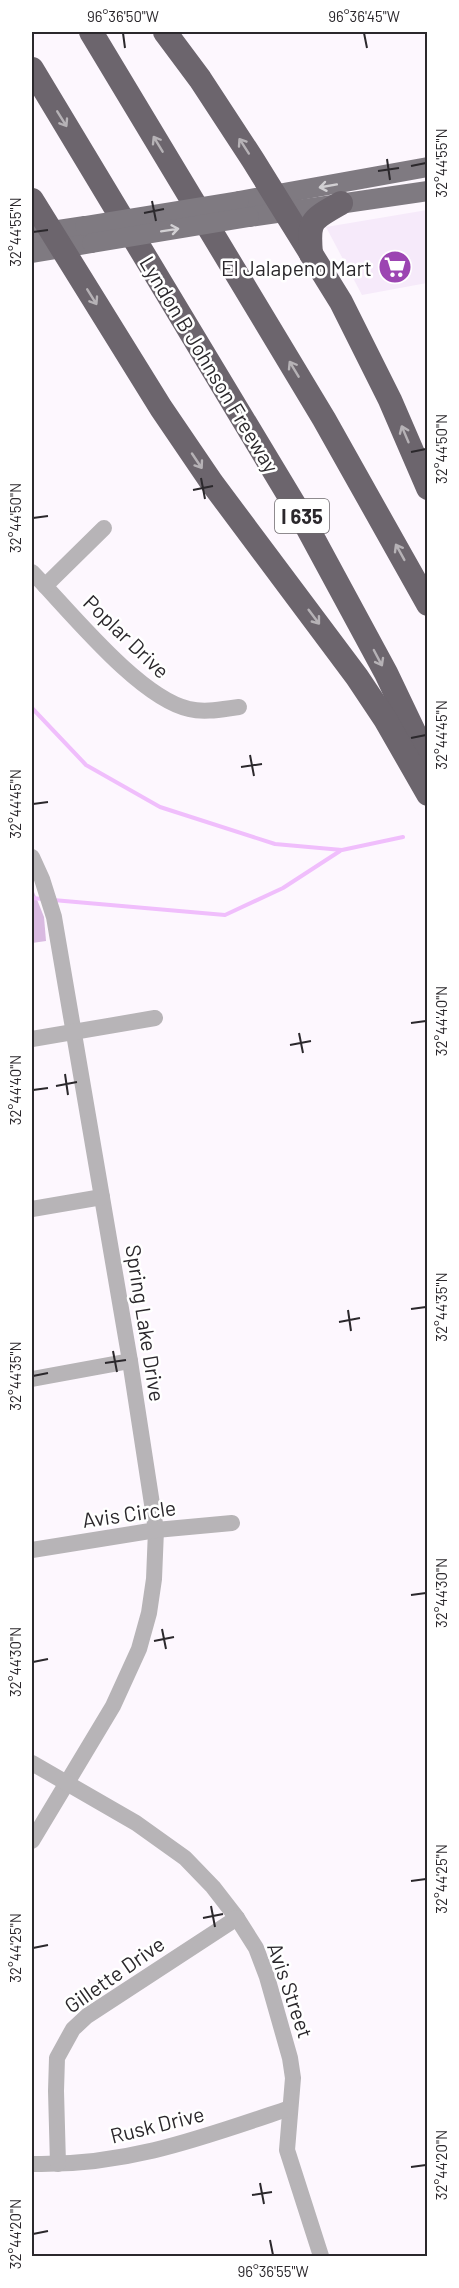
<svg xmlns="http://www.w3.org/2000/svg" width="459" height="2288" font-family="Barlow,sans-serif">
	<rect width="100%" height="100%" fill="#fdf7fe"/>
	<polygon fill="#f6eafa" points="427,210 427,283 362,295 326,227"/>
	<polygon fill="#d9bae1" points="32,887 44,917 46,941 32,943"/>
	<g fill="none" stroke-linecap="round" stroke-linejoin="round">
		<g stroke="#f0befc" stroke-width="4">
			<polyline points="32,708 86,765 160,807 275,844 342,850 403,837"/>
			<polyline points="32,898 43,899"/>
			<polyline points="53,900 225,915 283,888 340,851"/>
		</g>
		<g stroke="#b7b4b7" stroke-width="16">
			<path d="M32,572C69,610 139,698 189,709C205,713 223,709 239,707"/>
			<polyline points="45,586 104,528"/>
			<polyline points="32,857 42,879 54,917 130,1361 156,1530 154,1579 149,1613 139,1649 113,1706 32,1841"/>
			<polyline points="32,1039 155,1018"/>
			<polyline points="32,1209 102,1197"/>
			<polyline points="32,1379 130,1361"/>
			<polyline points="32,1550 156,1530 232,1523"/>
			<polyline points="32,1763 136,1823 185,1858 213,1887 237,1918 256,1948 267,1977 290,2058 293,2078 287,2150 321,2256"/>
			<path d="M32,2164C127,2166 201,2138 290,2108"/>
			<polyline points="58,2164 56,2091 57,2058 73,2029 87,2016 237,1918"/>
		</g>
		<g stroke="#7f7a81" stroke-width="20">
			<polyline points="239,201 428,167"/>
			<polyline points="249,217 428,191"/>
			<polyline points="32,234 85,226"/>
			<polyline points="32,253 92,243"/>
		</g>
		<g stroke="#6c656d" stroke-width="24">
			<polyline points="91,32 324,419 428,604"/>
			<polyline points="165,32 200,79 253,160 341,302 390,400 428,488"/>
			<polyline points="32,69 300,514 386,673 428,761"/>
			<polyline points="32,200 161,408 212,483 357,677 385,719 428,794"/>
			<path d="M311,254C308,220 311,220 341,203"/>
		</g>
		<g stroke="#7f7a81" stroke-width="20">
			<polyline points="85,226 239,201"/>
			<polyline points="92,243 249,217"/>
		</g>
	</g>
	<defs><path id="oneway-shaft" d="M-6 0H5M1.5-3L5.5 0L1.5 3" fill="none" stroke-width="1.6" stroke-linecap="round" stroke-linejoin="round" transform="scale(1.5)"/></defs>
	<g stroke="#b6b2b6">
		<use href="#oneway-shaft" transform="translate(62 119) rotate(58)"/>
		<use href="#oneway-shaft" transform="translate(158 144) rotate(-121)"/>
		<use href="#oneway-shaft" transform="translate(244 146) rotate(-123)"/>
		<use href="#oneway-shaft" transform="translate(92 297) rotate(58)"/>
		<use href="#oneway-shaft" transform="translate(294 369) rotate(-121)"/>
		<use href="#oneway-shaft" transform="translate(405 434) rotate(-113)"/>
		<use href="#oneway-shaft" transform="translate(197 461) rotate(56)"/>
		<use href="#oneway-shaft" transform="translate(400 552) rotate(-119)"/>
		<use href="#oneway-shaft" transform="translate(314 617) rotate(53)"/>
		<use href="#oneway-shaft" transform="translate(378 658) rotate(62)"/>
	</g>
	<g stroke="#d2d0d3">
		<use href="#oneway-shaft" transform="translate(328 186) rotate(170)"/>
		<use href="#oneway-shaft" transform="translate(170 230) rotate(-9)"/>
	</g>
	<path fill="none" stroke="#2b282c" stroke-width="2" d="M123,33L125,48M364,33L367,48M387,159L390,180M411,166L426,163M378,171L399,168M152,201L156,221M144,213L164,209M33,232L48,230M411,452L426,449M201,478L205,499M193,490L213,486M33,518L48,516M411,738L426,735M250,755L254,776M241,767L262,764M33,804L48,802M411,1023L426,1021M299,1033L303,1053M290,1045L311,1041M65,1074L68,1095M56,1086L77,1082M33,1090L48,1088M411,1309L426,1307M348,1310L351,1331M339,1322L360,1318M113,1351L117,1372M105,1363L126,1360M33,1376L48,1373M411,1595L426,1593M162,1629L166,1649M154,1641L174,1637M33,1662L48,1659M411,1881L426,1879M211,1906L215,1927M203,1918L223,1914M33,1948L48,1945M411,2167L426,2165M260,2183L264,2204M252,2195L272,2192M33,2234L48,2231M270,2240L273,2255"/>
	<defs>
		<symbol id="supermarket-disc" viewBox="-11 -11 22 22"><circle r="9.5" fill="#9c45b2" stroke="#fff"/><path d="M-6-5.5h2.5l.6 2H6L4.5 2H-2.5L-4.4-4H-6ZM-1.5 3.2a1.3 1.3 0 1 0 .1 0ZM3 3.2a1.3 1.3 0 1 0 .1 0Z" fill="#fff"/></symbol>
	</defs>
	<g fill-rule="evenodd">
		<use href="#supermarket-disc" x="376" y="248" width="38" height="38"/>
	</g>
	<g text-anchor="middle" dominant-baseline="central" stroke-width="5" stroke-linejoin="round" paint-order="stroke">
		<rect fill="#fff" stroke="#6b686b" stroke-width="1.5" x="275" y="499" width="54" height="34" rx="4.5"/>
		<g font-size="20" font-weight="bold" fill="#2b282c">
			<text x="302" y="516">I 635</text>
		</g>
		<g font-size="21" fill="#2b282c" stroke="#fff" text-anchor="end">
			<text x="372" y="267">El Jalapeno Mart</text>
		</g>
		<g font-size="21" fill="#2b282c" stroke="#fff">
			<text transform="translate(210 364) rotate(59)">Lyndon B Johnson Freeway</text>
			<text transform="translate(127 636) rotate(44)">Poplar Drive</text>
			<text transform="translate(146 1323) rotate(81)">Spring Lake Drive</text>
			<text transform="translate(129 1513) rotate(-8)">Avis Circle</text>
			<text transform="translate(114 1974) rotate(-35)">Gillette Drive</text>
			<text transform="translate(291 1990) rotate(71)">Avis Street</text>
			<text transform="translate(157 2124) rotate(-14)">Rusk Drive</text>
		</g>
	</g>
	<rect width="459" height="2288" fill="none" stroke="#ffffff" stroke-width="66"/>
	<rect x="33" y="33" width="393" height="2222" fill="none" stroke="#2b282c" stroke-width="2"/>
	<g font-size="15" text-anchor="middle" fill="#2b282c">
		<text x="123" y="22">96°36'50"W</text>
		<text x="364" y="22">96°36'45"W</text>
		<text transform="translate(442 163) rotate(-90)" y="5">32°44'55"N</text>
		<text transform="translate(16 232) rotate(-90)" y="5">32°44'55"N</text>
		<text transform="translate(442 449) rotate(-90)" y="5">32°44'50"N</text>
		<text transform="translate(16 518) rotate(-90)" y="5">32°44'50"N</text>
		<text transform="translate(442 735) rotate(-90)" y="5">32°44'45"N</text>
		<text transform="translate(16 804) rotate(-90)" y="5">32°44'45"N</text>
		<text transform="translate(442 1021) rotate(-90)" y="5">32°44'40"N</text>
		<text transform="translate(16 1090) rotate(-90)" y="5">32°44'40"N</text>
		<text transform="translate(442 1307) rotate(-90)" y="5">32°44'35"N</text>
		<text transform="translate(16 1376) rotate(-90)" y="5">32°44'35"N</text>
		<text transform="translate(442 1593) rotate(-90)" y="5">32°44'30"N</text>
		<text transform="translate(16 1662) rotate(-90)" y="5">32°44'30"N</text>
		<text transform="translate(442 1879) rotate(-90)" y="5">32°44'25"N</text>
		<text transform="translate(16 1948) rotate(-90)" y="5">32°44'25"N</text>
		<text transform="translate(442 2165) rotate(-90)" y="5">32°44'20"N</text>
		<text transform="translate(16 2234) rotate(-90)" y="5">32°44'20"N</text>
		<text x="273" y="2277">96°36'55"W</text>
	</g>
</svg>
